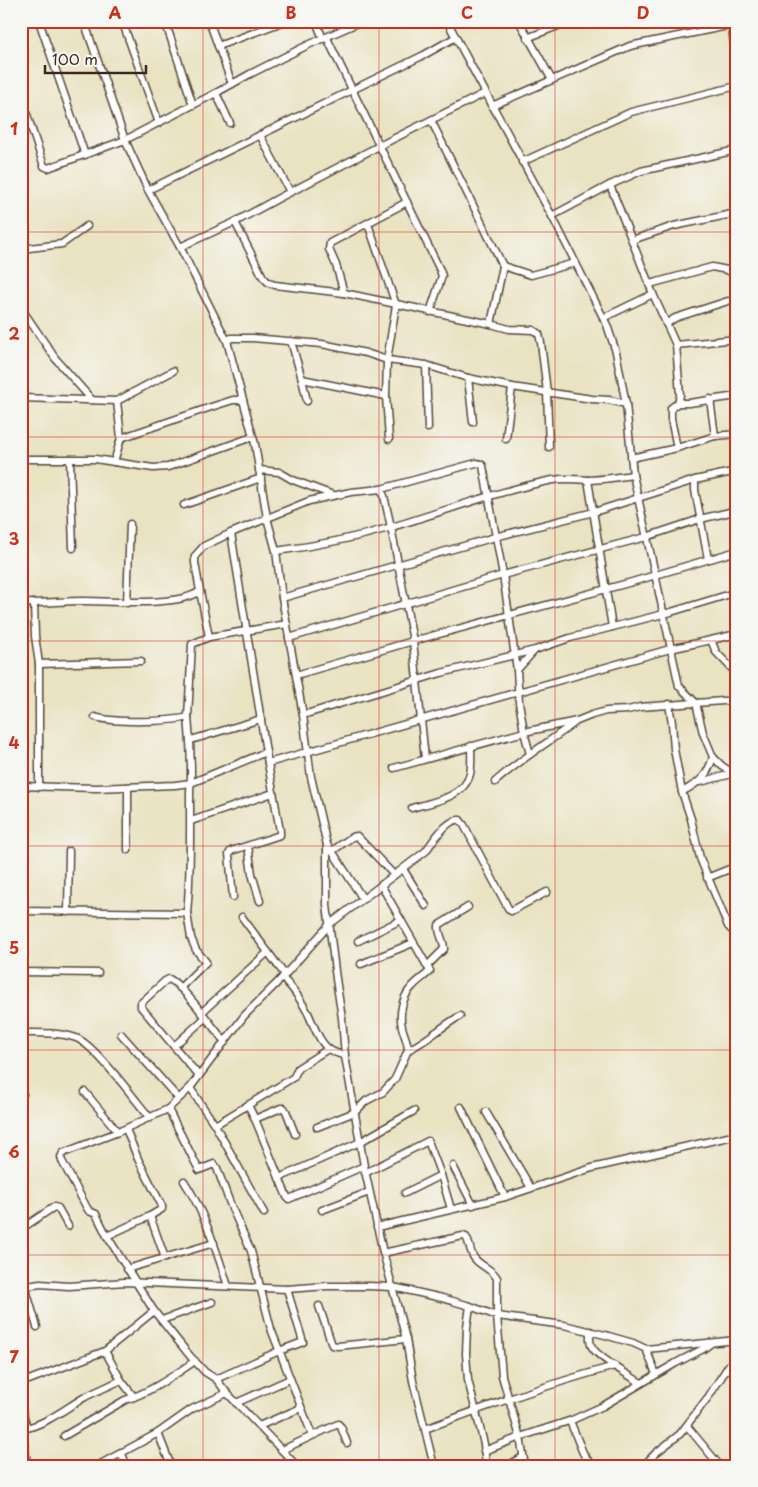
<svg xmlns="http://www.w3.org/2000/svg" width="758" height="1487" font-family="'Playpen Sans',sans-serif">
	<rect width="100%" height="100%" fill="#f6f6f2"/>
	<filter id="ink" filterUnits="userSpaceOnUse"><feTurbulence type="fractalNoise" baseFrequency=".02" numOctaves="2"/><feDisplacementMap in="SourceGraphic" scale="10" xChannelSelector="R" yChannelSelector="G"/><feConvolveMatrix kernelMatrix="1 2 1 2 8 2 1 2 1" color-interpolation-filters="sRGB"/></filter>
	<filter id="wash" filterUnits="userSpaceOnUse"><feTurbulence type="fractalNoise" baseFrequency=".0096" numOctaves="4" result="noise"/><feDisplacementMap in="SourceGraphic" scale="20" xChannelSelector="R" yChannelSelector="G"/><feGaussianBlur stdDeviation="1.12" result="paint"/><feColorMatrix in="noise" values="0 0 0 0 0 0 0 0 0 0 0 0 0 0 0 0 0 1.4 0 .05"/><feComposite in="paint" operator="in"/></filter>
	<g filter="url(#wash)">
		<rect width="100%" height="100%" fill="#e9e3c2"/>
	</g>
	<g filter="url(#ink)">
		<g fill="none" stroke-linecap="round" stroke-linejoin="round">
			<defs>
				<g id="street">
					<polyline points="39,21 85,155"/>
					<polyline points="84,21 125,140 148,190 352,90 424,55 456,37"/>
					<polyline points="122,21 159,123"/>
					<polyline points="165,21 193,105"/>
					<polyline points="209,21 232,84"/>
					<polyline points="316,21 323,39"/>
					<polyline points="447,21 552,216 607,325 616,352 626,404 633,475 655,574 679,686 696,703 703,733 713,757 722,766 737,776"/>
					<polyline points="519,21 552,80"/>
					<polyline points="731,21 737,67"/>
					<polyline points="327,38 440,270 442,276 430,312"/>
					<polyline points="527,38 563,24 576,21"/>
					<polyline points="218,46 285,21"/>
					<polyline points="216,93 230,123"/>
					<polyline points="21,97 44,166 48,168 125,140 216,93 250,74 308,45 362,21"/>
					<polyline points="492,106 630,46 737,24"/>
					<polyline points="431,120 503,266 491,324"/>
					<polyline points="260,135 290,192"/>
					<polyline points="522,162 631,112 737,86"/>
					<polyline points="610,185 653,294 676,345 737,339"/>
					<polyline points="148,190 180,247 227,341 255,444 267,518 276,551 282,598 303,715 311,777 327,845 327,905 336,979 342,1018 345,1056 364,1166 382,1248 406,1339 413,1381 434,1466"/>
					<polyline points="552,216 610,185 641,171 737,150"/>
					<polyline points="235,222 263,277 269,283 275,285 344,293 491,324 509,329 533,330 539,334 541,343 547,392 549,447"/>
					<polyline points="368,224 396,305 387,360 386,396 389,439"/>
					<polyline points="21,233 26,249"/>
					<polyline points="632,240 674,226 737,213"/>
					<polyline points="180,247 235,222 277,199 379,146 485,93"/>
					<polyline points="21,249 62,244 87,226"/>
					<polyline points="503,266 531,275 575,263"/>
					<polyline points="650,284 712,267 727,270 737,276"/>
					<polyline points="344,293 336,265 329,249 330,243 407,202"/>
					<polyline points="21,308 55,358 92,400"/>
					<polyline points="603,318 653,294"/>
					<polyline points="666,324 675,318 728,301"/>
					<polyline points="227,341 231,338 253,338 322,344 366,353 387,360 426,365 468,378 512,387 592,399 609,400 626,404"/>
					<polyline points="291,341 302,379 307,401"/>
					<polyline points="676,345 680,395 678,403 671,408 671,419 677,448"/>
					<polyline points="426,365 428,428"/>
					<polyline points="468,378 473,422"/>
					<polyline points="302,379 386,396"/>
					<polyline points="21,398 117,401 173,371"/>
					<polyline points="710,399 715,436"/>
					<polyline points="678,403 689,403 737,396"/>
					<polyline points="121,438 211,407 233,400 243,400"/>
					<polyline points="506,439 512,387"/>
					<polyline points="631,458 677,448 715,436 737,434"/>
					<polyline points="21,459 95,459 153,468 168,467 252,437"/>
					<polyline points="70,459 73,548"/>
					<polyline points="114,462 121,438 117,401"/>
					<polyline points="259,470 279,472 293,480 333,495"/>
					<polyline points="588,480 612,627"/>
					<polyline points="695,480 737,471"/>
					<polyline points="381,489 476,463 481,464 483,466 503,575 517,670 519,702 524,732 530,754"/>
					<polyline points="184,505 261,478"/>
					<polyline points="231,533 266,752 280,831 280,835 231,851 229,854 233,897"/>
					<path d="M276,551C315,546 355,538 392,527C445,511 498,491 553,480C565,478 575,479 587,480C602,480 617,477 633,475"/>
					<polyline points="200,591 209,637 287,624"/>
					<polyline points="282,598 495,537 594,512 695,480 695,490 708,559"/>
					<path d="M21,603C42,604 62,601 83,601C110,601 180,607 200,591L195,563V556L204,546L231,533L309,501L351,492L381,489L384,496L391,527L413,641L425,759"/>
					<polyline points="34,603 35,636 39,664 39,787"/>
					<polyline points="127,603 130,524"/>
					<polyline points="737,634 711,640 716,652 737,674"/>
					<polyline points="289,638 503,575 646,537 700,519 730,512"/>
					<polyline points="39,664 141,661"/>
					<polyline points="517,670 534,651"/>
					<polyline points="296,675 413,641 632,582 737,551"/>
					<polyline points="669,704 672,723 674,749 682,792 691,819 700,858 728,926 737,936"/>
					<polyline points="303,715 441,673 535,650 570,638 671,612 737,592"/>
					<path d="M95,717C115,723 168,722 188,717L192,644L209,637"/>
					<polyline points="191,740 261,719"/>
					<polyline points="268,763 670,649 711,640"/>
					<polyline points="394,768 524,732 577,721 592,715 606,711 628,710 640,707 737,700"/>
					<path d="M495,782C519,760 548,743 574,723"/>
					<polyline points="700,782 732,774"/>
					<polyline points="21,786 96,788 175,785 191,783 266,752"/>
					<polyline points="128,787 128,850"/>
					<path d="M682,792C700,782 707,777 713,757"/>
					<path d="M412,808C432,802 464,798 470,774C472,765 471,755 471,746"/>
					<polyline points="191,821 273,793"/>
					<polyline points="327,845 332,851 352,837 357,836 394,875"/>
					<polyline points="248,846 252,874 260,901"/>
					<polyline points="332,851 363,899"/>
					<polyline points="403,869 426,906"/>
					<polyline points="707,878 737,866"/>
					<path d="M21,911L187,913C191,873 190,833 190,793C190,787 191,781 191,774C191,755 190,736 188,717"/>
					<polyline points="68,912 69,851"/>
					<polyline points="242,917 256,936 285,975"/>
					<polyline points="728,926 737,920"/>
					<polyline points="358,941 401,920"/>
					<polyline points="361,964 413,943"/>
					<path d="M427,966L444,949C444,940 438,934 439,925L468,907"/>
					<polyline points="21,972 98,973"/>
					<path d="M282,978C293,987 301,1001 308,1013C314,1026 319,1042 330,1050C335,1053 340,1054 345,1056"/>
					<polyline points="180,988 206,962 196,950 191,938 187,913"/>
					<polyline points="201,1013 268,952"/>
					<path d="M21,1033C39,1033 59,1032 76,1038C94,1044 136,1101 150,1118"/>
					<polyline points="121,1034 178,1098"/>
					<polyline points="174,1046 205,1018"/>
					<path d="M408,1050C427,1041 442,1026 460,1016"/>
					<path d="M199,1076L141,1007V1003L165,981L169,979C181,983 215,1030 225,1042"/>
					<polyline points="190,1088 215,1125 264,1213"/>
					<polyline points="85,1092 118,1132"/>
					<polyline points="21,1094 23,1094"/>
					<polyline points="248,1105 255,1119 287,1197 289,1199 364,1166"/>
					<polyline points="461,1107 505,1197"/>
					<polyline points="168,1109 199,1170 214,1164 217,1168 231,1206 251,1251 271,1329 312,1435"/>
					<polyline points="486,1112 531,1188"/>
					<polyline points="255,1119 281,1108 284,1108 286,1111 295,1134"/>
					<polyline points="215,1125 294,1077 298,1068 328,1049"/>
					<path d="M317,1127L355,1112L366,1101L383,1092L395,1079L408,1050C408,1042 404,1035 402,1027C399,1014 402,997 412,987C417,981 424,977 430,971L381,885"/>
					<polyline points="126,1129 138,1159 162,1206 162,1209 150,1216"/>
					<polyline points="21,1166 25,1164"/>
					<polyline points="453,1166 473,1205"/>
					<polyline points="365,1173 428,1141 441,1175 451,1209"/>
					<polyline points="279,1178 360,1142 414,1111"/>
					<path d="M184,1181C205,1213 216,1250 228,1286"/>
					<polyline points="405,1193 441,1175"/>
					<polyline points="322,1210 369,1192"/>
					<polyline points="377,1227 505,1197 592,1168 737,1135"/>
					<polyline points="21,1229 54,1207 58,1208 68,1226"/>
					<polyline points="107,1236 150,1216 165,1258"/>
					<path d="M383,1253L463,1236L466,1237C470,1243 470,1254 475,1259C482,1267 492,1269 497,1278V1316L502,1376L520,1437L525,1466"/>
					<polyline points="127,1269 214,1243"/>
					<polyline points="737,1282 737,1287"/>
					<polyline points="25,1286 37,1327"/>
					<polyline points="21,1287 40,1284 69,1286 125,1282 287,1289 327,1286 368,1286 393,1287 442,1298 470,1306 497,1316 564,1325 605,1335 633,1343 646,1349 737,1340"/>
					<polyline points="319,1306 332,1345 338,1346 406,1339"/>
					<polyline points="470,1306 467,1327 466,1354 468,1380 484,1444 486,1466"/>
					<polyline points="162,1320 212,1302"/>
					<path d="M590,1331C590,1337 589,1342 592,1347C597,1357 630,1376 641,1383"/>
					<polyline points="646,1349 656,1374"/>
					<polyline points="105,1351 154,1311"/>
					<polyline points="216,1379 279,1351 303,1342 287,1289"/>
					<polyline points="21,1383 105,1351 121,1380"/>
					<polyline points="236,1403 290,1379"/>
					<polyline points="21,1406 27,1428"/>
					<polyline points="570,1421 583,1453 592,1466"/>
					<polyline points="259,1426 301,1408"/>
					<polyline points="687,1426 720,1466"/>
					<path d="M21,1429C44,1426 66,1408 85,1397C97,1391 109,1386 121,1380L134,1397"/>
					<path d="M425,1429C487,1406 551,1383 615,1366"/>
					<polyline points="158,1433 171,1466"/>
					<polyline points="21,1434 25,1446 27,1466"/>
					<path d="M64,1436L125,1400C151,1392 173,1376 195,1361"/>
					<polyline points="282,1450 338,1424 341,1427 347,1443"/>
					<polyline points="484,1451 520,1437 572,1420 603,1406 676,1363 703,1349 710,1344"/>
					<polyline points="121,1452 127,1466"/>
					<polyline points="43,1466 53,1464 57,1466"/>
					<polyline points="97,1466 158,1433 192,1409 227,1393"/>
					<path d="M297,1466L227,1393L216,1379L205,1372L190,1356L154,1311L107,1236L96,1214L89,1211L87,1208L62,1161L61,1157L63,1153L118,1132L168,1109L190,1088L244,1016L282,978L330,924L426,851C432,842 448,818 460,820L464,825L508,908L511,911L547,892"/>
					<polyline points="507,1466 523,1457"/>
					<polyline points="643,1466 657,1452 680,1434 709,1396 737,1353"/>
				</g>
			</defs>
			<use href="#street" stroke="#554637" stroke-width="9"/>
			<use href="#street" stroke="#fff" stroke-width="6"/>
		</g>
	</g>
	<path fill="none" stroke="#c8321e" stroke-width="1" stroke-opacity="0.55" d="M203,21V1466M379,21V1466M555,21V1466M21,232H737M21,437H737M21,641H737M21,846H737M21,1050H737M21,1255H737"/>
	<rect width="758" height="1487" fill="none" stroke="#f6f6f2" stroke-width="55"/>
	<path d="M45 65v8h101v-8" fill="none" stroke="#3b2a1e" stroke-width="2.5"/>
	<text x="52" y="65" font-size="15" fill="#3b2a1e" stroke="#f6f6f2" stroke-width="4" paint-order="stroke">100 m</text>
	<rect x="28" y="28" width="702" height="1432" fill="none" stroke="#c8321e" stroke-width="2"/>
	<g font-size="16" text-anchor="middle" font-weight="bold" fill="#c8321e">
		<text x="115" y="19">A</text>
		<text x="291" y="19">B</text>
		<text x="467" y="19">C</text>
		<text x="643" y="19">D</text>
		<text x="14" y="135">1</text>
		<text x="14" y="340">2</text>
		<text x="14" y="545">3</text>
		<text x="14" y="749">4</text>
		<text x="14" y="954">5</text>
		<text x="14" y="1158">6</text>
		<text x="14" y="1363">7</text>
	</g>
</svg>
